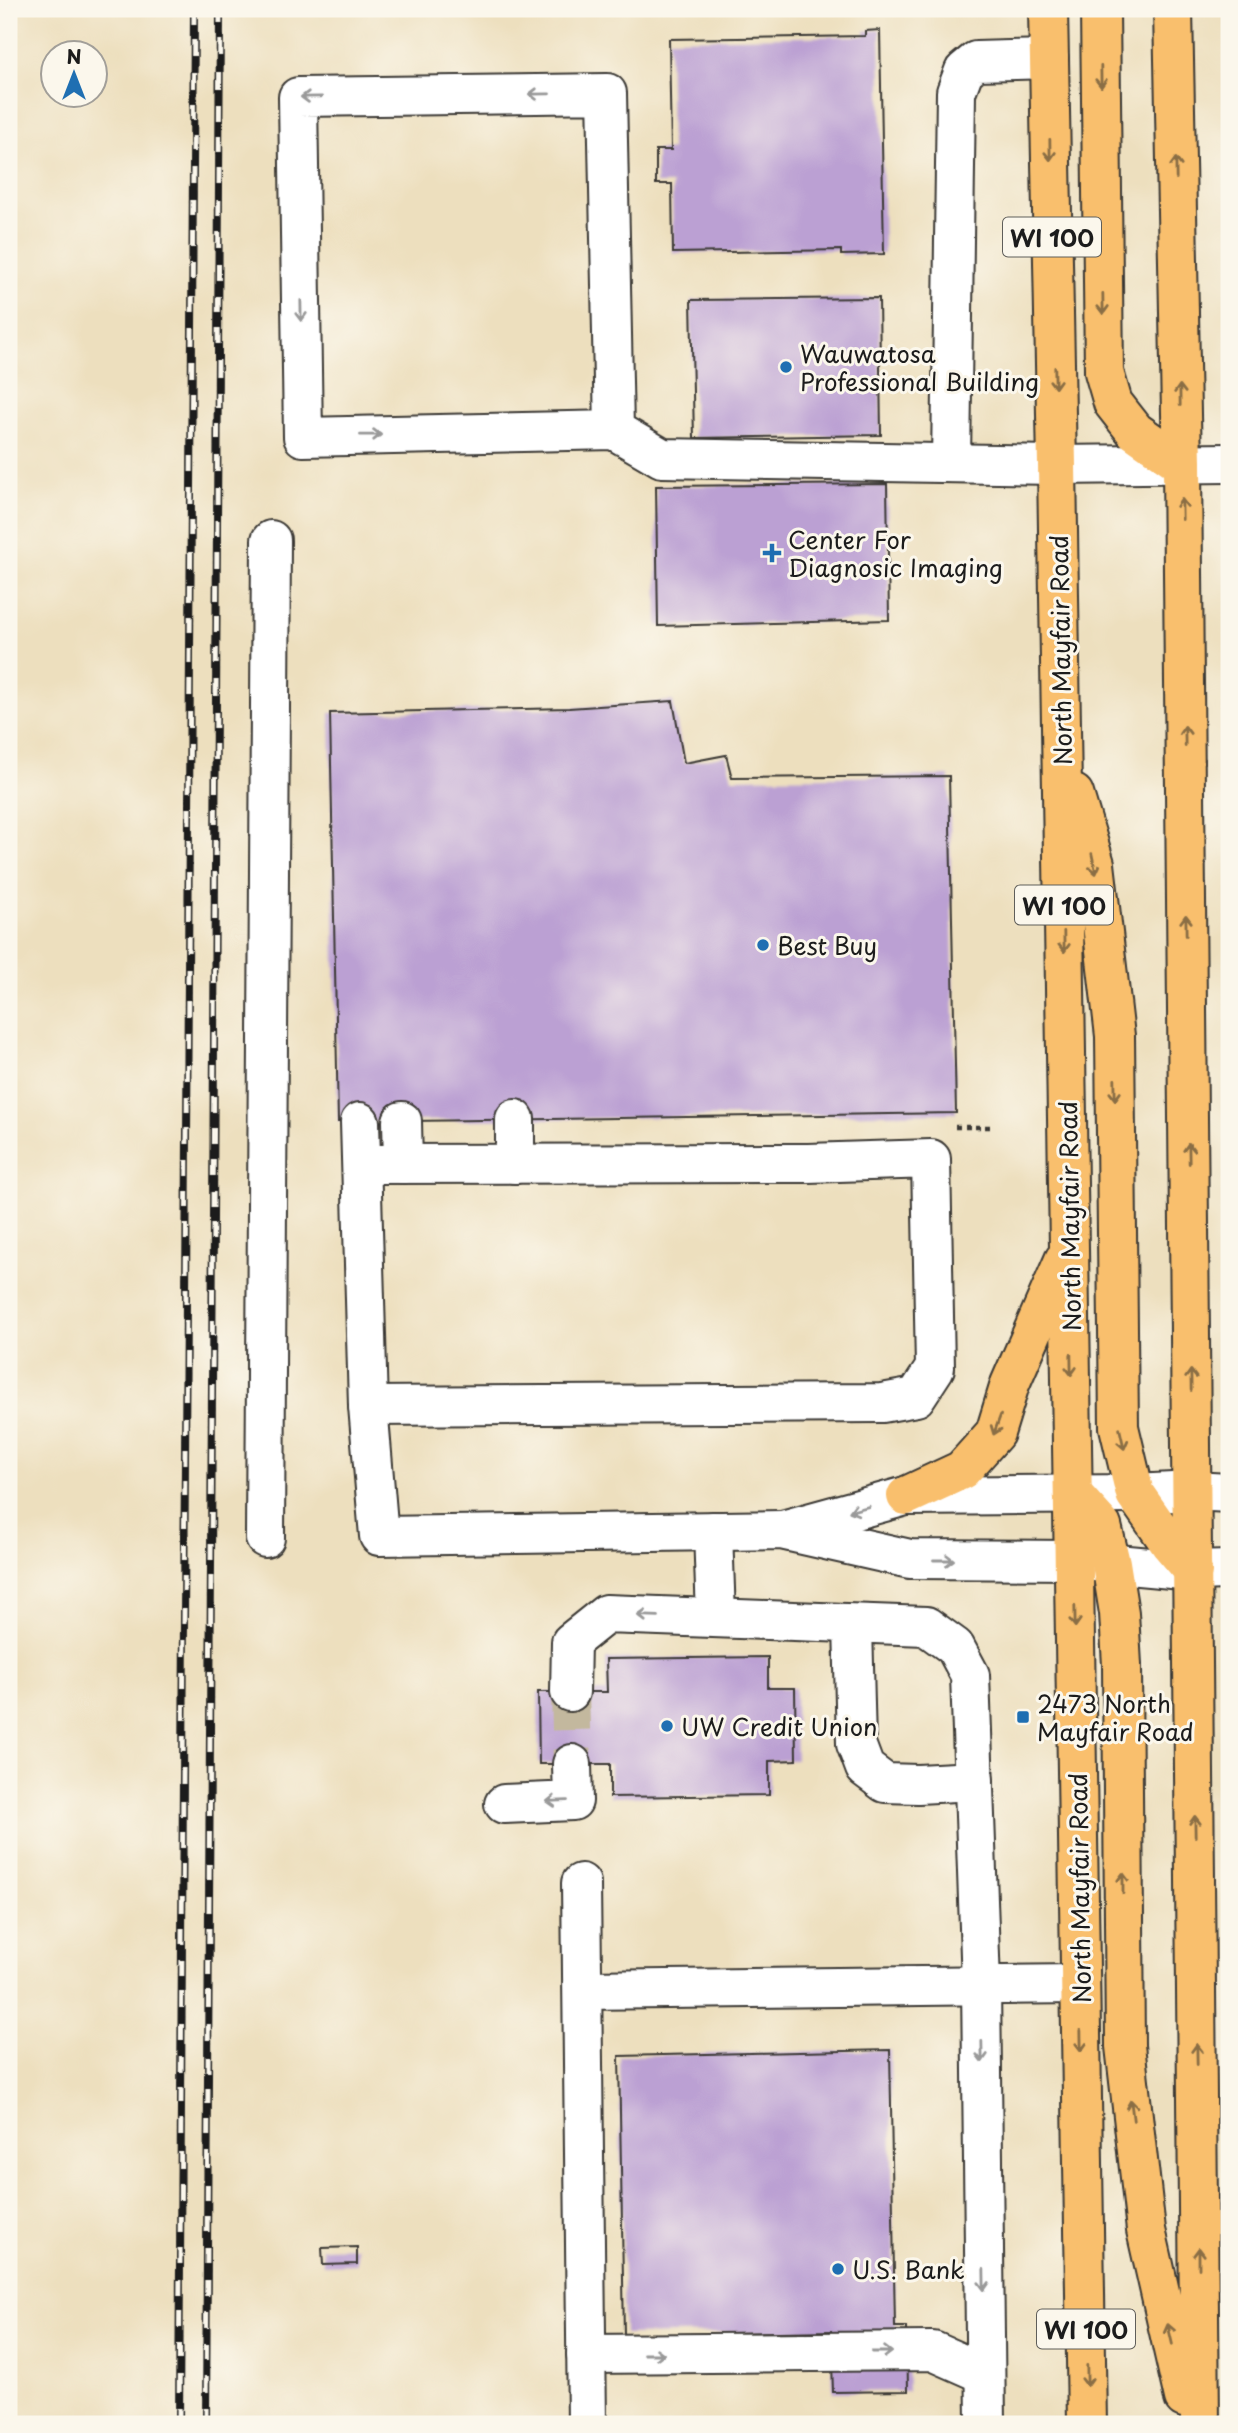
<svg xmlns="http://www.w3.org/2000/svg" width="1238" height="2433" font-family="'Playpen Sans',sans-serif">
	<rect width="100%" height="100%" fill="#fbf7ec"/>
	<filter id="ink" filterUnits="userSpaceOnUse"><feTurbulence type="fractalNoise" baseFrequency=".0143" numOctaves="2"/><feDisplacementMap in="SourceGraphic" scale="14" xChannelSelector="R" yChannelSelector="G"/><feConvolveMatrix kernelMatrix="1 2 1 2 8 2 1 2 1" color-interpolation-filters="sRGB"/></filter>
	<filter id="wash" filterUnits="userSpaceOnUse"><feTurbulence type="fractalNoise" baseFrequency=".00686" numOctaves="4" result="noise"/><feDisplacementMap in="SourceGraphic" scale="28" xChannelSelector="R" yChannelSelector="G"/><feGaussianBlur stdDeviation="1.57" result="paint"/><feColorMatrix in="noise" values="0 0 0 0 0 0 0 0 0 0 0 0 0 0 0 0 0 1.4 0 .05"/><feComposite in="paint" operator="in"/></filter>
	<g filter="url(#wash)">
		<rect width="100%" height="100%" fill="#eddfbe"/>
		<g id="blocks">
			<g fill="#bba0d3">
				<polygon points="880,30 884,254 841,255 841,250 673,253 672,184 656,184 656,150 671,150 669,39 865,36 865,31"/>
				<polygon points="879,298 881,435 694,438 691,300"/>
				<polygon points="887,484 889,620 658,626 656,486"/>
				<polygon points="673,701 684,763 726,755 732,778 949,776 956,1113 338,1122 330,713 569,708"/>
				<polygon points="768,1657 768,1688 795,1688 796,1760 769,1761 769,1795 610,1797 610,1764 539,1764 538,1692 607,1692 606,1659"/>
				<polygon points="890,2050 895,2327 907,2327 908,2391 833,2392 831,2331 624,2335 619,2056"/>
				<polygon points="357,2247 357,2264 323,2265 322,2248"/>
			</g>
		</g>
	</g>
	<g filter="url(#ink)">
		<use href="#blocks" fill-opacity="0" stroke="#3b3934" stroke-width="2"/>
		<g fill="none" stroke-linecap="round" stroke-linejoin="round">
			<polyline stroke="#c3b89e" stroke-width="38" stroke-dasharray="38 19" stroke-linecap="butt" points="570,1692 572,1764"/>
			<defs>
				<g id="minor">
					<polyline points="614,430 607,93 298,97 303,437 614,430 662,458 1057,465 1229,463"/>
					<polyline points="951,463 956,92 964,71 976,61 1049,59"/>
					<polyline points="515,1119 515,1164"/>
					<polyline points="402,1121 403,1164"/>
					<polyline points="360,1122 368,1406 379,1536 781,1530 910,1559 1074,1560 1193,1571 1229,1570"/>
					<polyline points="362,1164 808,1163 931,1159 935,1368 916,1397 882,1403 368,1406"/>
					<polyline points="786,1529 906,1496 1135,1494 1192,1491 1229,1493"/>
					<polyline points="713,1531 716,1618"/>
					<polyline points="265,1538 271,540"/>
					<polyline points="853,1625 856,1744 865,1768 885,1783 918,1784 974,1781"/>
					<polyline points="570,1692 571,1642 606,1614 926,1626 955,1647 970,1675 981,1984 986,2424"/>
					<polyline points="504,1804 573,1801 572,1764"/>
					<polyline points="581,1883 587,2424"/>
					<polyline points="583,1990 1080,1984"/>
					<polyline points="586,2354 933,2351 985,2374"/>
				</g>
				<g id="major">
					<polyline points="1048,9 1057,465 1087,2424"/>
					<polyline points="1100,9 1104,372 1113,403 1135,431 1182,464"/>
					<polyline points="1173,9 1182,464 1200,2424"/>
					<polyline points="1074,794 1095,864 1115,1036 1119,1427 1135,1494 1170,1544 1193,1571"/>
					<polyline points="1073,1494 1102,1526 1111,1563 1119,1613 1122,1665 1125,2046 1146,2230 1184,2398"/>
					<polyline points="906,1496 962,1470 995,1433 1010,1384 1064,1260"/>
				</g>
			</defs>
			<use href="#minor" stroke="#3b3934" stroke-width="42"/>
			<use href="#major" stroke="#3b3934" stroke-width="42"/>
			<polyline stroke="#3b3934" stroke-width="4.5" stroke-dasharray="5 5" stroke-linecap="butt" points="955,1127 992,1127"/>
			<use href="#minor" stroke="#fff" stroke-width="38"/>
			<use href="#major" stroke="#f9bf6d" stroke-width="38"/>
			<defs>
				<g id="rail">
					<polyline points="179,2424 194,9"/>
					<polyline points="206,2424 220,9"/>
				</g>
			</defs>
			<use href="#rail" stroke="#1c1c1c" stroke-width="8"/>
			<use href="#rail" stroke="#fbf7ec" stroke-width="5" stroke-dasharray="16" stroke-linecap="butt"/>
		</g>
		<defs><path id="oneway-shaft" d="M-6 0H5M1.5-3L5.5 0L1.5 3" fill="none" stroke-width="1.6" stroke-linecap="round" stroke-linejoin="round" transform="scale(1.75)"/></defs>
		<g stroke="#8a6e44">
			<use href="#oneway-shaft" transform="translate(1101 77) rotate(89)"/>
			<use href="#oneway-shaft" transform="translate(1050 150) rotate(89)"/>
			<use href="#oneway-shaft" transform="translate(1176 168) rotate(-91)"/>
			<use href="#oneway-shaft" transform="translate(1103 304) rotate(89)"/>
			<use href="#oneway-shaft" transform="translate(1055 378) rotate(89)"/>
			<use href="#oneway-shaft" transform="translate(1180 395) rotate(-91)"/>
			<use href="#oneway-shaft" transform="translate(1182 509) rotate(-91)"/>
			<use href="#oneway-shaft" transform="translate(1185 736) rotate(-91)"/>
			<use href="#oneway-shaft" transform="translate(1094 864) rotate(78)"/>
			<use href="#oneway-shaft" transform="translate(1186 925) rotate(-91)"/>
			<use href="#oneway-shaft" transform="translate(1064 942) rotate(89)"/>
			<use href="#oneway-shaft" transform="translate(1115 1090) rotate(89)"/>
			<use href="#oneway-shaft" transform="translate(1189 1153) rotate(-91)"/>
			<use href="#oneway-shaft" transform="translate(1071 1365) rotate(89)"/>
			<use href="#oneway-shaft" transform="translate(1191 1380) rotate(-91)"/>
			<use href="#oneway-shaft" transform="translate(997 1425) rotate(110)"/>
			<use href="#oneway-shaft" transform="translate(1122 1439) rotate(77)"/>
			<use href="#oneway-shaft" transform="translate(1075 1617) rotate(89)"/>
			<use href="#oneway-shaft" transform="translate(1195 1826) rotate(-91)"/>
			<use href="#oneway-shaft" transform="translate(1123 1883) rotate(-90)"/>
			<use href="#oneway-shaft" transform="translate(1081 2041) rotate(89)"/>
			<use href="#oneway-shaft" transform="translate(1197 2054) rotate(-91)"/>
			<use href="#oneway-shaft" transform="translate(1132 2110) rotate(-97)"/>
			<use href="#oneway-shaft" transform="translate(1199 2258) rotate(-90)"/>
			<use href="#oneway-shaft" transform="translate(1170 2334) rotate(-103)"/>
			<use href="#oneway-shaft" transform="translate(1087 2376) rotate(89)"/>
		</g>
		<g stroke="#999">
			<use href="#oneway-shaft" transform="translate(539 94) rotate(179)"/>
			<use href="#oneway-shaft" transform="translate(311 97) rotate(179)"/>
			<use href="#oneway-shaft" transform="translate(301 311) rotate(89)"/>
			<use href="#oneway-shaft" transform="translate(371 435) rotate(-1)"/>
			<use href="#oneway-shaft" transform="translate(859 1509) rotate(165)"/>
			<use href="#oneway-shaft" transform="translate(944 1560)"/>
			<use href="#oneway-shaft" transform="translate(648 1616) rotate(-178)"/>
			<use href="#oneway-shaft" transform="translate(557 1801) rotate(178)"/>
			<use href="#oneway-shaft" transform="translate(982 2052) rotate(89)"/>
			<use href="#oneway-shaft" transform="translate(984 2280) rotate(89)"/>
			<use href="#oneway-shaft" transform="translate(882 2352)"/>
			<use href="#oneway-shaft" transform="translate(654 2354)"/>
		</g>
	</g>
	<g fill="#1f6fb2" stroke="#fbf7ec" stroke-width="2.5">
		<circle cx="786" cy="367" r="7"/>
		<path d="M768.5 542.5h7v7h7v7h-7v7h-7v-7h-7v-7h7z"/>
		<circle cx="763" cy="945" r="7"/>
		<rect x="1016" y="1710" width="14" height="14" rx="3.5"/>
		<circle cx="667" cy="1726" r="7"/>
		<circle cx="838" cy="2269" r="7"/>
	</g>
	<g text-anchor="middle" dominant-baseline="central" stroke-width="6" stroke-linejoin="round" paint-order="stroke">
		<g fill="#fbf7ec" stroke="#5f5e5a" stroke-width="2">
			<rect x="1003" y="217.5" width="98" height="39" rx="5"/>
			<rect x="1015" y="885.5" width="98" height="39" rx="5"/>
			<rect x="1037" y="2309.5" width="98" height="39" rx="5"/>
		</g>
		<g font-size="23" font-weight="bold" fill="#1c1c1c">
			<text x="1052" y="237">WI 100</text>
			<text x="1064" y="905">WI 100</text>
			<text x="1086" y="2329">WI 100</text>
		</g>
		<g font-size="24" fill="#1c1c1c" stroke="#fbf7ec" text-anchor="start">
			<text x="800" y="353">Wauwatosa<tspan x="800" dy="28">Professional Building</tspan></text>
			<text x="788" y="539">Center For<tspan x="788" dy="28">Diagnosic Imaging</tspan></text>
			<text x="777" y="945">Best Buy</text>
			<text x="1037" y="1703">2473 North<tspan x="1037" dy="28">Mayfair Road</tspan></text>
			<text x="681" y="1726">UW Credit Union</text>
			<text x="852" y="2269">U.S. Bank</text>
		</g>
		<g font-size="24" fill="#1c1c1c" stroke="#fbf7ec">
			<text transform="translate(1060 650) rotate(-91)">North Mayfair Road</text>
			<text transform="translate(1069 1216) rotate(-91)">North Mayfair Road</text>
			<text transform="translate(1079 1888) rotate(-91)">North Mayfair Road</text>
		</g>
	</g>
	<rect width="1238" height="2433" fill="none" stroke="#fbf7ec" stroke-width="35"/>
	<g transform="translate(74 74)"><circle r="33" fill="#fbf7ec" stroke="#a29f99" stroke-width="2"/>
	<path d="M0-5L12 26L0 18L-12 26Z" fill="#1f6fb2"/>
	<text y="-10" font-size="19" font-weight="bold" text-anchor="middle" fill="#1c1c1c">N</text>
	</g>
</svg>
